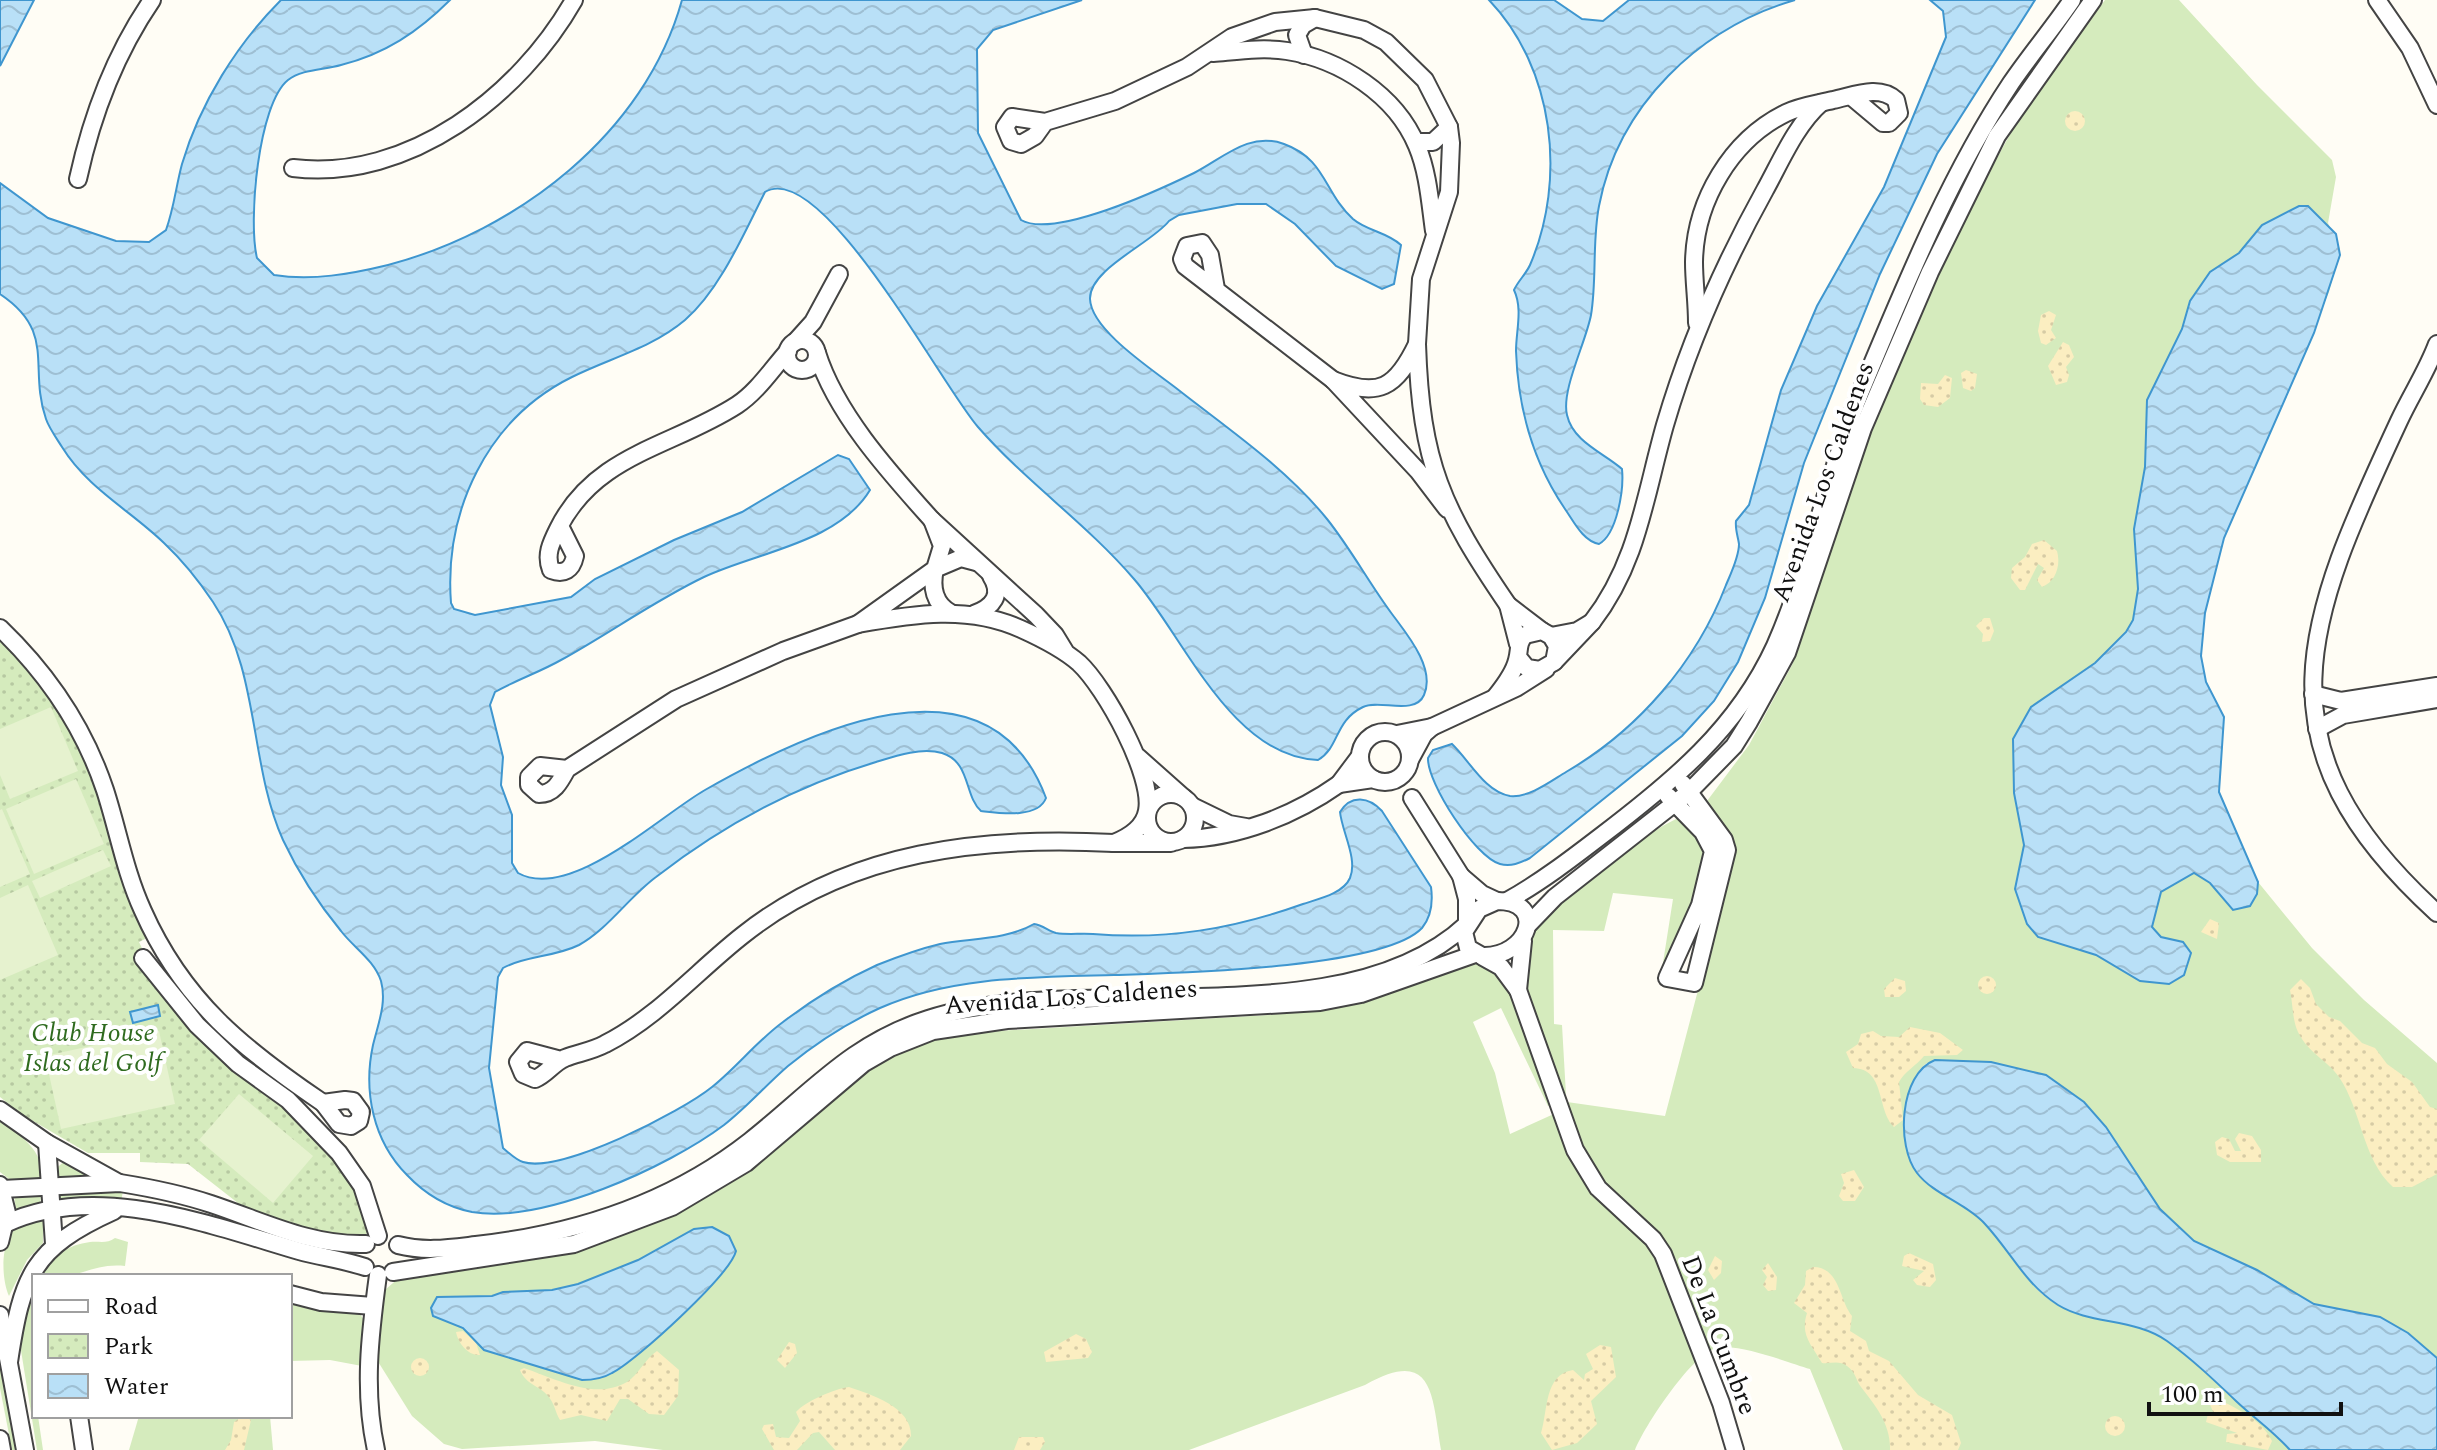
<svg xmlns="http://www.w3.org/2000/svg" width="2437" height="1450" font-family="Spectral,serif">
	<defs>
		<pattern id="sand-dots" width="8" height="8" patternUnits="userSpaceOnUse" patternTransform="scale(2)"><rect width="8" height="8" fill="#fbeec1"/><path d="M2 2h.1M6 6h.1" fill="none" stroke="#d6cba5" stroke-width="1.8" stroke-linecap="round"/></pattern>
		<pattern id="park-dots" width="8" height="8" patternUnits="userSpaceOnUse" patternTransform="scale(2)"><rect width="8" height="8" fill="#d5ebbd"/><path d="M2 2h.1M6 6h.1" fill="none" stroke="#b6c8a1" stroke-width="1.8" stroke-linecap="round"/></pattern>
		<pattern id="water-waves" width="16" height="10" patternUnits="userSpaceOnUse" patternTransform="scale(2)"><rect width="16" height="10" fill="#b9e0f7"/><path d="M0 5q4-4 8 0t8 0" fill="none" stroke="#9ebfd3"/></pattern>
	</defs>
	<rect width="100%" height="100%" fill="#fffdf5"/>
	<g fill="#d5ebbd">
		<path d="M2105,0H2179L2257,85L2332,160L2336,177L2328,223L2340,249L2329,292L2224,538L2205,613L2201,656L2206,682L2224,717L2219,792L2258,882L2312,948L2364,1000L2437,1063V1358L2408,1333L2380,1317L2314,1304L2257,1270L2194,1241L2160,1209L2106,1127L2084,1102L2046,1075L1991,1062L1927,1063C1914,1072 1913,1085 1910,1100C1890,1188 1943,1176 1987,1226C2012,1254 2026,1287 2059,1306C2091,1323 2131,1319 2163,1338C2190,1355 2213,1380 2236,1401C2254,1418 2274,1431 2290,1450H1843L1810,1369C1788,1363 1735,1341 1714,1349C1690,1357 1644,1427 1635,1450H1441C1432,1395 1434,1346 1365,1385L1189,1450H663L595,1441L462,1449L444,1444L412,1416L377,1360L380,1308L386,1289L400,1277C520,1261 637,1247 741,1176C788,1144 824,1097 872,1067C899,1049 931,1041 963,1033L1269,1015L1336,1005L1474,963L1492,969L1506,981L1553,1104L1548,1106L1501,1008L1473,1022L1495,1073L1510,1134L1567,1108V1102L1665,1116L1734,853L1707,801L1749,745L1792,665L1872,426L1967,212L2018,120Z"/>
		<path d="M1676,819H1682L1707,849L1691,911L1662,969L1673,899L1613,893L1604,931L1553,930L1554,1024L1562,1025L1566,1095C1547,1048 1504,976 1537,927C1550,907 1573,893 1591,879C1618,857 1645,834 1676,819Z"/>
		<path d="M0,1120C21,1136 44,1150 42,1179L13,1182L0,1172Z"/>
		<polygon points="66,1160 90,1174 90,1177 59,1182 53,1171"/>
		<polygon points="123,1191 121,1202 62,1203 58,1197 61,1192"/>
		<polygon points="41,1194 40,1205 16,1210 14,1195"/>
		<path d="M43,1218V1243L27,1260L9,1296C0,1276 0,1231 24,1221C29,1219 38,1219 43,1218Z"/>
		<path d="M115,1238L128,1242L125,1266C103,1264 92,1270 72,1275C62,1278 48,1276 37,1276C51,1258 66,1245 90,1242C100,1241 107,1244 115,1238Z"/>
		<polygon points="34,1281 34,1416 38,1416 43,1450 37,1450 19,1338"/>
		<polygon points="290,1302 360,1314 366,1323 362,1366 330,1360 290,1361"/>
		<polygon points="0,1353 19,1450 12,1450 0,1388"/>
		<polygon points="139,1416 270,1416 273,1450 129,1450"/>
	</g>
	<g fill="url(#sand-dots)">
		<circle cx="2075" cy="121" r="10"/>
		<polygon points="2049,311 2056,315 2051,330 2056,338 2046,345 2041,343 2038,331 2041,315"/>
		<polygon points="2063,342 2069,345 2074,357 2066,367 2069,375 2067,382 2056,385 2048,366"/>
		<polygon points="1966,370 1977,374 1975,388 1971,391 1963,388 1961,373"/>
		<polygon points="1945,375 1952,378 1950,398 1938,407 1924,405 1920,399 1921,383 1938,384"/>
		<path d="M2044,540L2057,551C2061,565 2056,582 2042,587L2037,580L2044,568L2038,564L2025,590H2020L2011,578L2012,568L2025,557L2032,544Z"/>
		<polygon points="1984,618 1990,618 1994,631 1990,641 1982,642 1983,634 1976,626"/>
		<polygon points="2210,919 2219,923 2217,939 2201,932"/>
		<circle cx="1987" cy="985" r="9"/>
		<polygon points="1895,978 1905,981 1906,991 1899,997 1885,997 1884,989"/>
		<path d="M2301,979L2310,988L2316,1004L2329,1017L2340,1021L2362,1043L2375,1048L2387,1064L2412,1082L2430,1107L2437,1109V1174L2412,1187H2393C2362,1159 2362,1111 2339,1077C2327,1060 2308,1053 2298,1032C2292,1019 2293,1004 2290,990Z"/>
		<path d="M1910,1027L1940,1033L1963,1050L1957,1055L1924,1056C1917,1065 1904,1072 1899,1082L1903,1120L1894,1127C1876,1109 1886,1069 1853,1068L1846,1052L1858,1044L1861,1034L1873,1031L1881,1036L1899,1037Z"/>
		<polygon points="2239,1133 2252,1136 2261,1150 2261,1162 2230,1162 2217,1155 2215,1142 2222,1137 2229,1139 2235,1151 2241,1151 2235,1139"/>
		<polygon points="1854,1170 1864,1187 1855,1201 1843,1201 1839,1196 1844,1183 1841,1174"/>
		<polygon points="1909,1253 1933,1264 1936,1280 1930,1287 1917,1285 1913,1280 1924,1271 1902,1266 1904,1256"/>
		<polygon points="1715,1256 1722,1261 1721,1273 1714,1280 1708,1270"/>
		<polygon points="1768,1263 1777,1277 1776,1290 1768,1291 1763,1285 1767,1277 1762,1270"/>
		<path d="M1813,1267C1840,1267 1839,1300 1852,1316L1850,1331L1866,1341L1869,1351L1889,1361L1918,1395L1952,1415L1961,1443L1958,1450H1890C1891,1425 1876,1406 1861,1387C1856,1381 1856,1372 1847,1366C1839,1360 1831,1364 1822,1363C1811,1344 1800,1335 1807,1313L1794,1303L1805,1285L1806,1271Z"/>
		<path d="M463,1331L476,1343L480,1355C468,1356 458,1343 456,1332Z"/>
		<polygon points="1076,1334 1086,1339 1092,1352 1088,1358 1046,1362 1044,1352"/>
		<polygon points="789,1342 795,1344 797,1353 785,1368 777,1360"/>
		<path d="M1600,1345L1611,1347L1616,1377L1591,1401L1597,1424L1577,1443L1552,1450L1541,1433C1548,1411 1544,1374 1573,1370L1584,1380L1585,1374L1593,1369L1586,1354Z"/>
		<path d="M657,1351L679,1370L678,1396L664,1415L649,1414L628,1399H620L607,1421L581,1415L560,1420C555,1412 555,1404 548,1396C539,1385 526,1385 520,1370L524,1368C554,1378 595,1401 627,1382C639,1374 645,1359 657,1351Z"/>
		<circle cx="420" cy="1367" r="9"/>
		<path d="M849,1387C870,1394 912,1407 911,1436L900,1450H835L819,1432L813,1433L797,1450H774L762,1429L764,1425L773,1424L776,1437L789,1438L800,1421L796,1412C806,1401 834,1389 849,1387Z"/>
		<path d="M2215,1397C2234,1408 2261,1418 2272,1441L2268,1450L2226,1442L2227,1434L2237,1433L2206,1422L2208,1414L2213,1412L2209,1402Z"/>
		<polygon points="243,1416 251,1420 244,1450 225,1450 231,1440 234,1422"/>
		<circle cx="2115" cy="1426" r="10"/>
		<polygon points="1019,1437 1043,1437 1045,1442 1040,1450 1014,1450"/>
	</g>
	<polygon fill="url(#park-dots)" points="0,636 44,684 85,750 151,936 139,942 157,979 315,1132 362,1193 369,1231 365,1235 344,1237 284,1223 243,1207 188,1164 140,1162 140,1153 88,1153 21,1114 0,1097"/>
	<g fill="#e6f2cf">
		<polygon points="51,707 78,771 10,799 0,775 0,729"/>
		<polygon points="76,779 104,844 34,874 6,809"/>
		<polygon points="2,809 30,874 0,887 0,810"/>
		<polygon points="103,850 111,866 40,898 32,881"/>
		<polygon points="28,885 58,955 0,980 0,898"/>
		<polygon points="159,1031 175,1104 61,1129 45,1056"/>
		<polygon points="239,1094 313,1156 273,1203 199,1140"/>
	</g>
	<g fill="url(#water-waves)" stroke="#3f96cf" stroke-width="2">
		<polygon points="0,0 34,0 0,66"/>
		<path d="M281,0H450C418,32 385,54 341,65C324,70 302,69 288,80C258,104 248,222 257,258L274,275C312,281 351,274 388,265C517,231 645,134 682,0H1082L993,30L977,49L978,133L1021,220C1054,239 1159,190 1194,173C1222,159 1249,131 1284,144C1326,159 1324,193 1353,219C1367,231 1387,232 1401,245L1394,284L1382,289L1336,266L1295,224L1266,204H1237L1179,215L1169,221C1152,243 1089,269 1090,299C1091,330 1153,370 1176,388C1228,429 1285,467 1327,519C1351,549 1369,583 1392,614C1406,633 1436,668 1424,695C1415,716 1379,699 1363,707C1334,721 1340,747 1318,760C1231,757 1183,635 1134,579C1087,524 1026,482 978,427C943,388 822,158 765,192C744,233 720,290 685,320C652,348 610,358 572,377C487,419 444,511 451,603L454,609L475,615L571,597L595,579L674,540L742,512L838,455L849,459L870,490C838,543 757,552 704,577C654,601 610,633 561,660C540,672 516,680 495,692L490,705L503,757L501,785L512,815V863L518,873C570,902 661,815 705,790C805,733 988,643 1046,798C1038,819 999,813 981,811C964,796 971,762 942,753C921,747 895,756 876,762C795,786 723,825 656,877C629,897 608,929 579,945C555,957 524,956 503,968L498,977L489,1068L503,1148C509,1153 516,1160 523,1162C561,1174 681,1112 712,1087C737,1067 757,1041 783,1022C812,1000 844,980 877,965C897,957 919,949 940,944C971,938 1006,940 1034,924C1042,925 1049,931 1056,933C1068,935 1081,933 1093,934C1167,940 1233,929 1303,904C1318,899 1343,894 1350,878C1358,859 1342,832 1340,812C1351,794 1369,797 1382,811L1431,887C1433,902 1432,916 1422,928C1383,969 1174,973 1114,975C1037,977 951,976 880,1008C847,1023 815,1044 788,1066C766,1085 747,1107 724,1125C668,1167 543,1224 472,1212C446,1207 425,1194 407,1175C373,1141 363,1091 373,1045C378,1024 387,1003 381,981C374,960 354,948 341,931C318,903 298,872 283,840C249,764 260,672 213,602C199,581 182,560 164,543C130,510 88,489 62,447C57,439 49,428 46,419C28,367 57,332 0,294V183L48,218L116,241L149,242L166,230C174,208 176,186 182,164C200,103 237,44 281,0Z"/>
		<path d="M1489,0H1554L1582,19L1603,21L1629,0H1795C1699,28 1618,106 1599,206C1592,242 1597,279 1591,315C1586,342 1561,390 1567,415C1573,442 1604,453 1622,469C1624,490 1617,534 1599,544C1583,541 1574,522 1565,509C1533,462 1518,409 1516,351C1516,331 1523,309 1514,290C1518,281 1526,274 1530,265C1567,179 1554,68 1489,0Z"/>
		<path d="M1930,0H2035L1937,154L1880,274L1804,463L1765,598L1738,662L1714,701L1682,736L1530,858C1520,863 1511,867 1500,864C1475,857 1427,783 1428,758L1433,750L1452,744C1469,760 1485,792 1510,796C1529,798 1551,781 1566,772C1638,730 1696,663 1726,585C1731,573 1739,557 1739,544C1738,537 1735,529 1736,521L1749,505L1781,390L1817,306L1884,187L1946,37L1943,11Z"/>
		<polygon points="2299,206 2308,206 2336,234 2340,255 2314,333 2224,538 2205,613 2201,656 2206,682 2224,717 2219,792 2258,882 2257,894 2250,906 2233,910 2210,883 2194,873 2161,892 2152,927 2161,937 2183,942 2191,953 2184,975 2169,984 2140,981 2096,955 2038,937 2027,924 2015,889 2024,845 2014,793 2013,739 2031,707 2095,663 2126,632 2133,620 2138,589 2134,529 2145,467 2147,400 2182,329 2190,301 2210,272 2239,253 2262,225"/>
		<polygon points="158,1005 160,1016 133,1023 130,1012"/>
		<path d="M1935,1060L1991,1062L2046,1075L2084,1102L2106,1127L2160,1209L2194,1241L2257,1270L2314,1304L2380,1317L2408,1333L2437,1358V1450H2290C2273,1431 2254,1418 2236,1401C2214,1380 2192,1359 2167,1341C2134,1318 2091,1325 2058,1305C2025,1284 2011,1252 1985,1224C1966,1203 1934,1195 1917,1173C1896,1146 1899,1074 1935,1060Z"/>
		<path d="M712,1227L729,1236L736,1251C730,1275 636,1361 612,1373C602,1379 593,1380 582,1380L484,1350L463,1328L433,1316L431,1308L437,1297L492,1296L503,1292L552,1290L578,1284L638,1260L694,1229Z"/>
	</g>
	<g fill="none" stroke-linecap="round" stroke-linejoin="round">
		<defs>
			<g id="minor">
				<polyline points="2377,0 2410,48 2437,105"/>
				<path d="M1213,53C1237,51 1263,47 1287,51C1340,59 1396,95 1417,146C1428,172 1430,202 1434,231"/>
				<polyline points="1304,55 1297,35 1303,25 1315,18"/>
				<polyline points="1045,122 1035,136 1021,144 1011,141 1005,127 1012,117 1045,122 1115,101 1187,67 1232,37 1275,22 1315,18 1364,30 1386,42 1425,80 1449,127 1451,143 1449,192 1421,279 1417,344"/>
				<polyline points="1416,142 1433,142 1449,127"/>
				<path d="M293,168C409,182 520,95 574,0"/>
				<path d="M78,179C92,115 115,54 152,0"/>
				<polyline points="1216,289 1210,255 1202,243 1187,246 1182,259 1185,266 1333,380"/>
				<path d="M1697,323C1697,302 1694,282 1694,262C1695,201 1731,140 1786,113C1800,106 1817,104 1833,100C1853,96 1879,84 1896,100L1899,113L1889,123H1883L1852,97"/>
				<circle cx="802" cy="355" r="15"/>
				<polyline points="795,342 813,322 839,274"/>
				<path d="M2437,344C2427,371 2411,395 2399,421C2306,621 2251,744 2437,913"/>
				<path d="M817,353C836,414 890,473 932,520"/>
				<path d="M1447,509L1418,471L1333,380C1379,398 1396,388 1417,344C1421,464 1442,508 1508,605"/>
				<path d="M560,526L575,556C572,570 564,575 551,570C545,555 551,543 558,529C595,454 672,447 737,405C757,392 772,369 788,351"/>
				<path d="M951,613C934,604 931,587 935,569L961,558L976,562"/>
				<path d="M974,614C993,607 1003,595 991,576"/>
				<path d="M1592,622C1638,563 1645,495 1665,425C1689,343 1724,264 1765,190C1781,161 1796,125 1821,103"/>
				<path d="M0,628C48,674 84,727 105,790C118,830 125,872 143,911C183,1001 243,1049 323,1103"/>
				<polyline points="1551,636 1577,631 1592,622 1554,662"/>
				<polyline points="1518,644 1508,605 1542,631"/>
				<path d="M1066,653L1055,635L1036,615L932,520L942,546L935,569L858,624C913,614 969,605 1021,629C1041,638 1063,649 1079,663C1105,687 1154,776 1147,811C1144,828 1129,837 1114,843H1171"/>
				<polyline points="2313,694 2341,701 2437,686"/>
				<path d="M1496,696C1504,686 1514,673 1517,660C1520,650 1517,644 1525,635L1542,631L1551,636L1557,646L1554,662L1540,670L1527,668L1518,657"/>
				<polyline points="1432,727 1516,688 1546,669"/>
				<polyline points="2317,729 2343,715 2437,699"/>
				<circle cx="1385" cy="757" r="25"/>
				<polyline points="1397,734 1432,727 1424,734 1411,758"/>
				<polyline points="1360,756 1339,784 1373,779"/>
				<polyline points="1138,757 1183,797"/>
				<path d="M567,769L540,766L529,777V785L539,794C554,794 560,782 567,769L676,699L783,651L858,624"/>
				<circle cx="1171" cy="818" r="24"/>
				<polyline points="1668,796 1703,832 1713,851 1700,905 1667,978 1694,983 1727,850 1724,840 1683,784"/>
				<polyline points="1412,798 1461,876"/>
				<polyline points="1192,806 1229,824 1246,827"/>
				<path d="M1183,839C1238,838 1295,815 1339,784"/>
				<path d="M1497,901C1549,901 1528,958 1482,956L1468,948L1464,932L1479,909Z"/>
				<path d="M1507,901C1541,882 1571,859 1601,836C1672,782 1737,729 1775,646C1811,565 1827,475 1860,393C1904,288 1948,178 2011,83C2030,55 2053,28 2072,0"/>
				<polyline points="1529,924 1555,897 1689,792 1734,746 1749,722 1787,653 1863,428 1930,272 1997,136 2093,0"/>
				<polyline points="1483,957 1501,967 1518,990 1523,941"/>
				<polyline points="143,958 197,1025 238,1064 288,1100 339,1153 362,1186 378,1236"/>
				<polyline points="1518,990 1575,1150 1598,1188 1653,1239 1663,1254 1721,1403 1735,1450"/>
				<path d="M561,1060L527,1051L518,1062L523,1074L535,1079C547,1074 553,1063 565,1058C578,1053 592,1051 605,1044C658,1017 697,971 743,935C850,850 983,836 1114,843"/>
				<polygon points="345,1100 353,1101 361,1112 359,1121 351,1126 339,1124 323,1103"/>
				<polyline points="0,1110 47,1143 119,1183"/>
				<polyline points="47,1143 54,1244"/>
				<polyline points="0,1185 7,1213 0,1242"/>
				<path d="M2,1189L120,1183C151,1188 181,1194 211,1204C262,1221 311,1246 366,1244"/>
				<path d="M5,1224C96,1181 210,1225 299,1251C321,1257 344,1260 365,1267"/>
				<path d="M398,1245C425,1252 450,1248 476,1245C574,1234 671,1203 750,1141C811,1093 850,1044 928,1019C1083,969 1342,1041 1467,924V899L1461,876L1482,894L1497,901"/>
				<polyline points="393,1272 574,1244 672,1207 746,1163 864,1063 890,1048 933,1031 1007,1020 1320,1002 1361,994 1475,954"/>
				<polyline points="290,1294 321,1302 373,1306"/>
				<polyline points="0,1315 25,1450"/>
				<path d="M9,1362C22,1276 32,1248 114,1211"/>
				<polyline points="79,1416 84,1450"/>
				<polyline points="0,1439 2,1450"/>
				<path d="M376,1450C363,1391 370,1334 378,1275"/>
			</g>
		</defs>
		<use href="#minor" stroke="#444" stroke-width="20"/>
		<use href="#minor" stroke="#fff" stroke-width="16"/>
	</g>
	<g text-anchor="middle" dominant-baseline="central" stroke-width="8" stroke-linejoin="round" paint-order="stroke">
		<g font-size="26" fill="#111" stroke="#fff">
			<text transform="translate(1823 482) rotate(-70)">Avenida Los Caldenes</text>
			<text transform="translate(1071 997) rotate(-4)">Avenida Los Caldenes</text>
			<text transform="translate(1719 1335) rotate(69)">De La Cumbre</text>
		</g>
		<g font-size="26" font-style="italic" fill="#2f6b1f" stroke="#fff">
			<text x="93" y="1033">Club House<tspan x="93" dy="30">Islas del Golf</tspan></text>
		</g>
	</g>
	<rect x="32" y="1274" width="260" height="144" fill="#ffffff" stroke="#a0a0a0" stroke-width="2"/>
	<rect x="48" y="1300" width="40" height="12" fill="#ffffff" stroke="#a0a0a0" stroke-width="2"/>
	<text x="104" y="1314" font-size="24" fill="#111111">Road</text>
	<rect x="48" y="1334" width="40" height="24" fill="url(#park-dots)" stroke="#a0a0a0" stroke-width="2"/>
	<text x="104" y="1354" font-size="24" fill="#111111">Park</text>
	<rect x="48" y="1374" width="40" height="24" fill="url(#water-waves)" stroke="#a0a0a0" stroke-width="2"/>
	<text x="104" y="1394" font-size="24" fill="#111111">Water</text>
	<path d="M2149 1402v12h192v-12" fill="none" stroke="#111111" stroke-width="4"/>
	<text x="2161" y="1402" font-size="24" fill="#111111" stroke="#ffffff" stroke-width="6" paint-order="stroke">100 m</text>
</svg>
